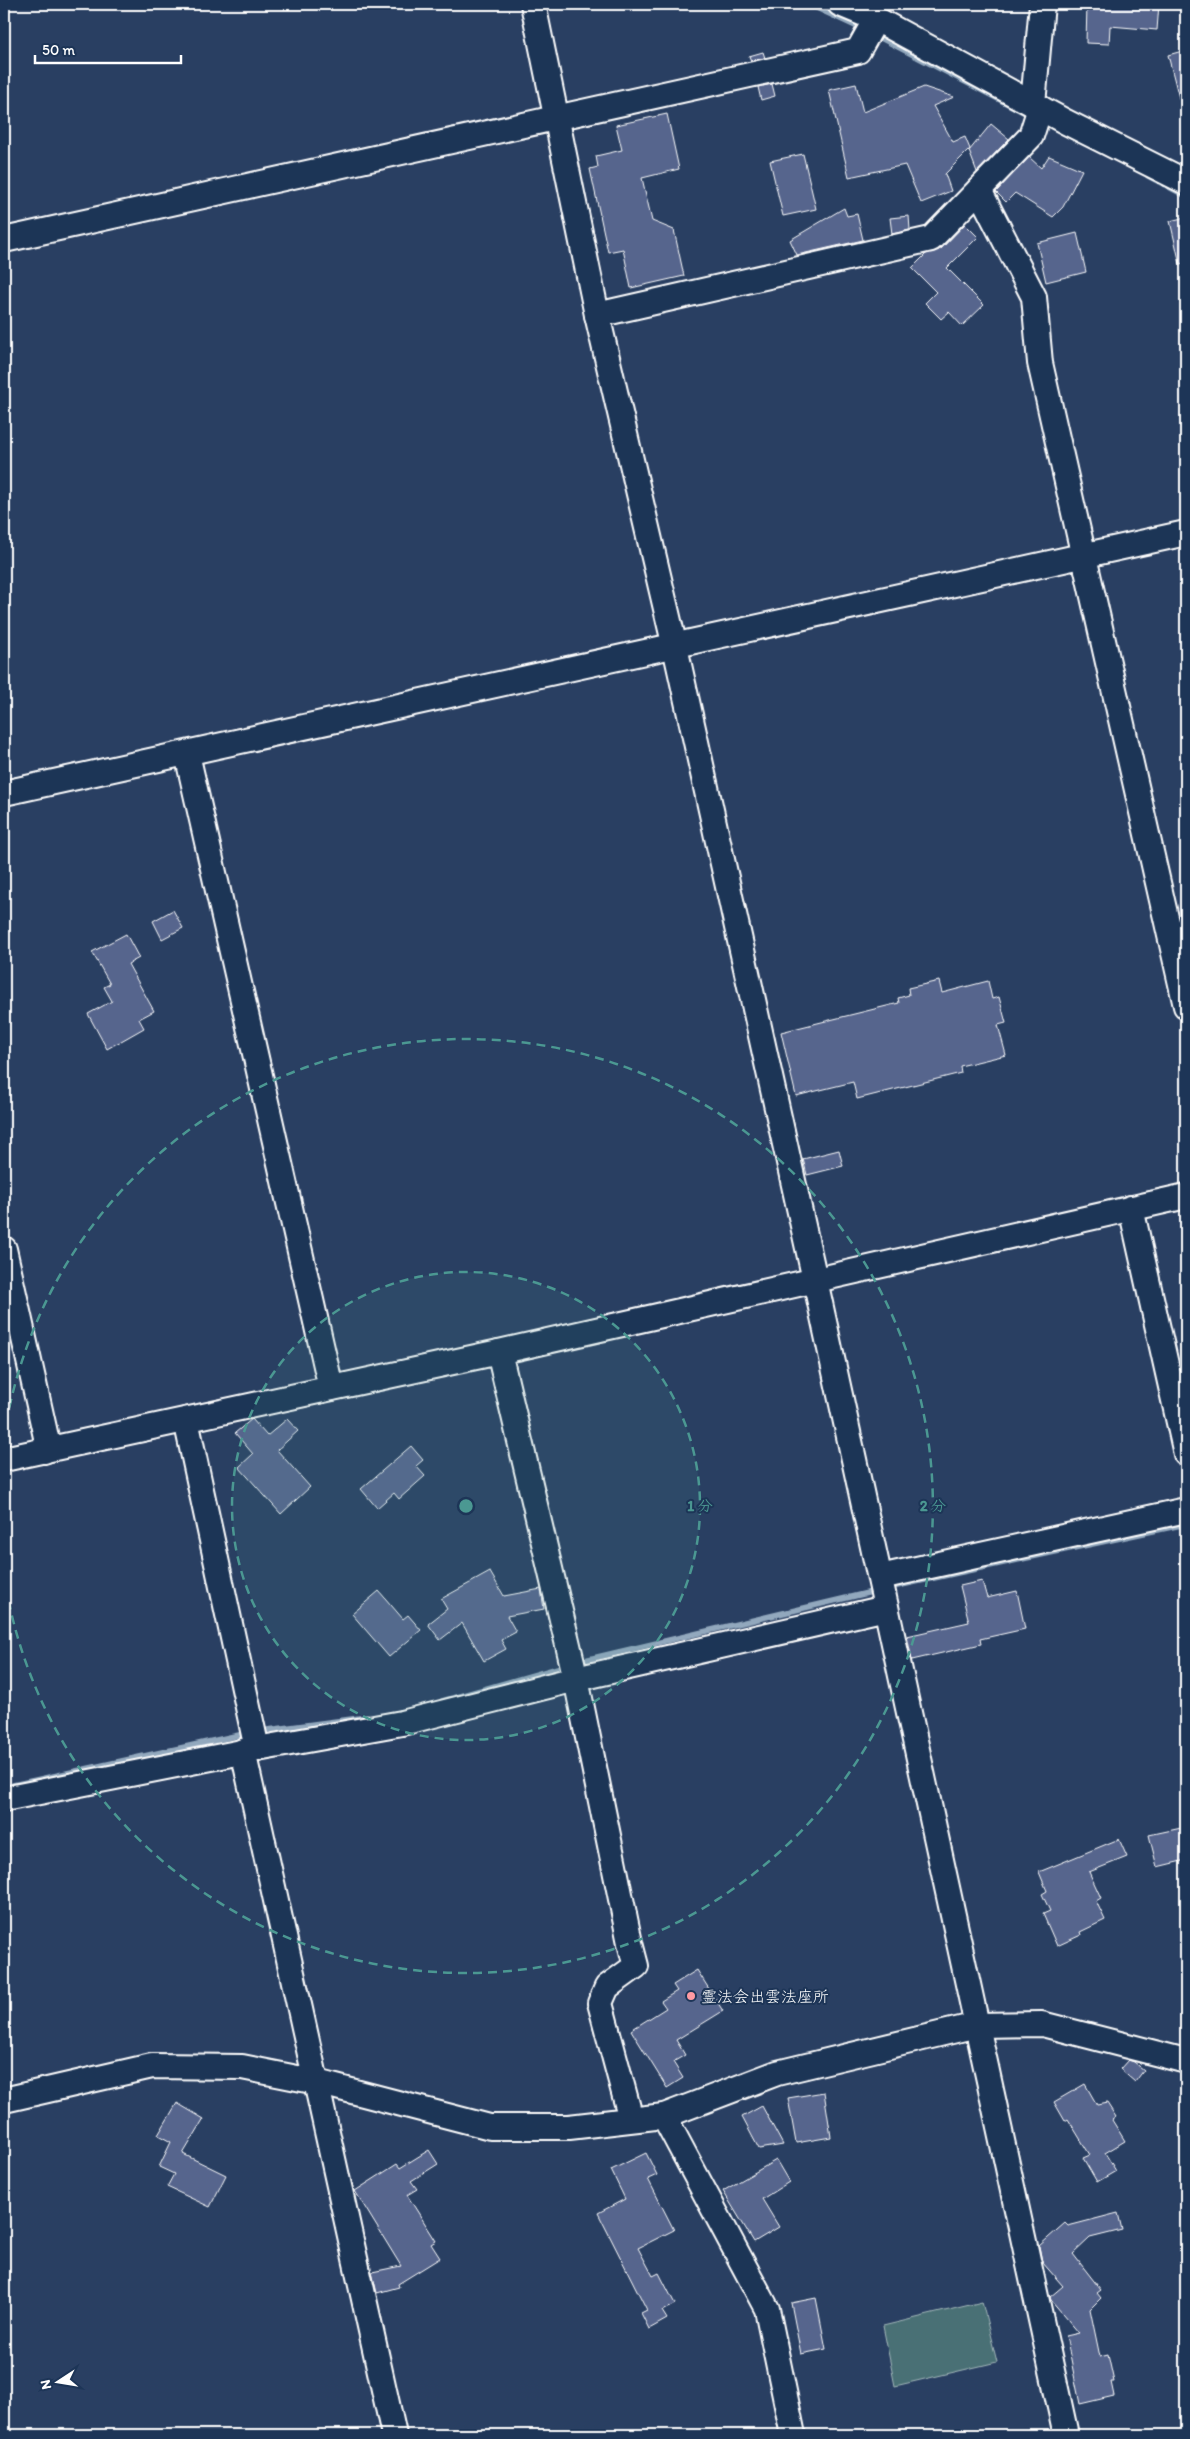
<svg xmlns="http://www.w3.org/2000/svg" width="1190" height="2439" font-family="Itim,'Klee One',sans-serif">
	<rect width="100%" height="100%" fill="#293f62"/>
	<filter id="ink" filterUnits="userSpaceOnUse"><feTurbulence type="fractalNoise" baseFrequency=".02" numOctaves="2"/><feDisplacementMap in="SourceGraphic" scale="10" xChannelSelector="R" yChannelSelector="G"/><feConvolveMatrix kernelMatrix="1 2 1 2 8 2 1 2 1" color-interpolation-filters="sRGB"/></filter>
	<g filter="url(#ink)">
		<polygon fill="#487074" stroke="#a4b8ba" points="982,2302 997,2362 895,2386 883,2326"/>
		<g fill="none" stroke-linecap="round" stroke-linejoin="round">
			<g stroke="#92a8bd" stroke-width="5.5">
				<polyline points="808,4 864,30"/>
				<polyline points="873,34 1031,116"/>
				<polyline points="1148,176 1186,196"/>
				<polyline points="888,1588 1186,1524"/>
				<polyline points="576,1662 876,1591"/>
				<polyline points="442,1701 568,1665"/>
				<polyline points="260,1731 367,1717"/>
				<polyline points="13,1785 248,1733"/>
			</g>
		</g>
		<g fill="#57658d" stroke="#fff">
			<polygon points="1087,4 1159,4 1157,30 1110,26 1109,44 1086,43"/>
			<polygon points="1186,50 1186,106 1181,106 1168,55"/>
			<polygon points="763,52 765,58 751,61 749,56"/>
			<polygon points="772,84 775,96 761,100 758,87"/>
			<polygon points="856,84 863,112 924,87 954,97 933,106 953,142 965,137 970,149 945,174 951,191 921,203 905,165 849,177 829,90"/>
			<polygon points="667,114 679,169 642,178 652,221 674,230 684,276 631,288 623,249 608,252 590,169 598,167 596,156 622,150 616,125"/>
			<polygon points="991,124 1009,139 977,172 969,151"/>
			<polygon points="803,154 816,209 783,216 770,161"/>
			<polygon points="1049,156 1082,170 1063,207 1053,217 1015,193 1006,202 996,192 1029,157 1041,168"/>
			<polygon points="844,208 847,216 857,214 863,240 797,255 790,240"/>
			<polygon points="909,216 910,230 892,234 890,218"/>
			<polygon points="1186,217 1186,264 1180,264 1170,221"/>
			<polygon points="965,224 978,237 947,268 984,305 962,326 949,312 941,319 925,303 936,292 912,268 926,254 941,249"/>
			<polygon points="1077,233 1086,272 1046,282 1037,243"/>
			<polygon points="173,910 183,928 162,939 153,921"/>
			<polygon points="126,934 139,958 128,964 154,1011 139,1019 144,1028 107,1049 88,1014 112,1001 104,987 110,984 92,952"/>
			<polygon points="939,981 942,993 988,981 992,999 999,997 1006,1023 998,1025 1006,1055 960,1066 961,1073 857,1099 853,1082 796,1096 781,1032 899,1003 898,998 909,995 908,988"/>
			<polygon points="839,1150 843,1166 807,1175 803,1159"/>
			<polygon points="252,1419 267,1436 287,1419 298,1431 277,1450 310,1487 281,1514 239,1467 253,1454 235,1433"/>
			<polygon points="411,1446 423,1460 416,1466 425,1476 399,1499 394,1493 377,1508 361,1489"/>
			<polygon points="490,1572 504,1596 541,1589 544,1609 507,1616 516,1632 501,1640 506,1649 484,1661 462,1623 440,1640 428,1624 447,1609 441,1599"/>
			<polygon points="982,1581 987,1598 1017,1591 1025,1629 980,1639 981,1644 912,1660 907,1636 969,1622 960,1586"/>
			<polygon points="379,1591 403,1619 408,1615 421,1630 389,1657 352,1614"/>
			<polygon points="1186,1827 1186,1860 1157,1867 1149,1835"/>
			<polygon points="1119,1839 1127,1857 1089,1872 1101,1898 1096,1901 1105,1920 1080,1932 1081,1935 1057,1946 1043,1914 1050,1911 1042,1894 1047,1891 1039,1872"/>
			<polygon points="697,1970 723,2011 676,2040 685,2055 673,2062 683,2078 667,2088 631,2030 666,2008 661,2001 677,1991 673,1985"/>
			<polygon points="1128,2060 1134,2062 1144,2070 1135,2082 1120,2069"/>
			<polygon points="1085,2084 1097,2105 1107,2103 1116,2117 1112,2120 1125,2141 1105,2153 1116,2171 1097,2182 1083,2158 1090,2155 1068,2119 1065,2121 1054,2102"/>
			<polygon points="824,2092 831,2137 796,2143 788,2098"/>
			<polygon points="177,2103 204,2119 183,2154 226,2175 210,2207 167,2187 174,2174 159,2167 171,2142 158,2135"/>
			<polygon points="762,2106 783,2145 759,2149 742,2117"/>
			<polygon points="429,2150 438,2164 411,2181 417,2189 407,2195 436,2241 431,2244 440,2258 398,2284 399,2287 377,2293 372,2272 401,2266 355,2191 397,2164 400,2168"/>
			<polygon points="646,2153 657,2175 648,2179 674,2230 638,2248 653,2276 659,2273 675,2304 662,2311 667,2319 649,2329 641,2313 647,2310 598,2213 625,2199 611,2170"/>
			<polygon points="776,2160 789,2182 762,2199 779,2227 754,2242 723,2191"/>
			<polygon points="1118,2213 1122,2230 1090,2238 1073,2254 1101,2290 1097,2293 1101,2298 1090,2309 1100,2357 1108,2355 1114,2382 1111,2382 1114,2396 1080,2404 1066,2336 1079,2333 1051,2300 1050,2297 1063,2286 1042,2262 1039,2246 1065,2223 1068,2226"/>
			<polygon points="816,2298 826,2349 801,2354 791,2303"/>
		</g>
		<g fill="none" stroke-linecap="round" stroke-linejoin="round">
			<defs>
				<g id="minor">
					<polyline points="533,4 597,315 675,647 815,1280 1066,2435"/>
					<polyline points="840,4 876,19 1066,122 1186,182"/>
					<polyline points="1033,104 1042,4"/>
					<polyline points="979,190 1034,297 1040,363 1186,1006"/>
					<polyline points="4,240 858,51 876,19"/>
					<polyline points="597,315 931,239 1031,136 1040,108"/>
					<polyline points="187,754 331,1388"/>
					<polyline points="4,793 1186,533"/>
					<polyline points="1131,1208 1186,1454"/>
					<polyline points="4,1249 48,1446 44,1451"/>
					<polyline points="499,1352 576,1679 886,1608"/>
					<polyline points="186,1420 257,1749"/>
					<polyline points="4,1459 499,1352 1186,1196"/>
					<polyline points="880,1577 1186,1510"/>
					<polyline points="243,1751 394,2435"/>
					<polyline points="4,1799 257,1749 402,1723 576,1679 630,1943 636,1966 607,1987 600,2003 631,2119"/>
					<polyline points="4,2100 152,2066 242,2067 317,2082 490,2127 569,2127 664,2116 777,2073 977,2025 1042,2024 1186,2061"/>
					<polyline points="664,2116 767,2309 793,2435"/>
				</g>
			</defs>
			<use href="#minor" stroke="#fff" stroke-width="28"/>
			<use href="#minor" stroke="#1d3557" stroke-width="24"/>
		</g>
	</g>
	<circle cx="466" cy="1506" r="234" fill="#4b9892" fill-opacity=".12"/>
	<g fill="none" stroke="#4b9892" stroke-width="2.5" stroke-dasharray="9 6">
		<circle cx="466" cy="1506" r="234"/>
		<path d="M4 1437A467 467 0 1 1 4 1575"/>
	</g>
	<circle fill="#ff9aa2" stroke="#1d3557" stroke-width="2" cx="691" cy="1996" r="5"/>
	<g text-anchor="middle" dominant-baseline="central" stroke-width="4" stroke-linejoin="round" paint-order="stroke">
		<g font-size="16" fill="#fff" stroke="#1d3557" text-anchor="start">
			<text x="701" y="1996">霊法会出雲法座所</text>
		</g>
	</g>
	<circle cx="466" cy="1506" r="8" fill="#4b9892" stroke="#1d3557" stroke-width="2.5"/>
	<g font-size="15" text-anchor="middle" font-weight="bold" fill="#4b9892" stroke="#1d3557" stroke-width="4" stroke-linejoin="round" paint-order="stroke">
		<text x="700" y="1511">1 分</text>
		<text x="933" y="1511">2 分</text>
	</g>
	<rect width="1190" height="2439" fill="none" stroke="#1d3557" stroke-width="20"/>
	<rect x="10" y="10" width="1170" height="2419" fill="none" stroke="#fff" stroke-width="2" filter="url(#ink)"/>
	<g transform="translate(58 2382) rotate(258)" stroke="#1d3557" stroke-width="4" paint-order="stroke">
	<path d="M0-4L9 19L0 12L-9 19Z" fill="#ffffff"/>
	<text y="-8" font-size="14" font-weight="bold" text-anchor="middle" fill="#ffffff">N</text>
	</g>
	<path d="M35 55v8h146v-8" fill="none" stroke="#ffffff" stroke-width="2.5"/>
	<text x="42" y="55" font-size="15" fill="#ffffff" stroke="#1d3557" stroke-width="4" paint-order="stroke">50 m</text>
</svg>
